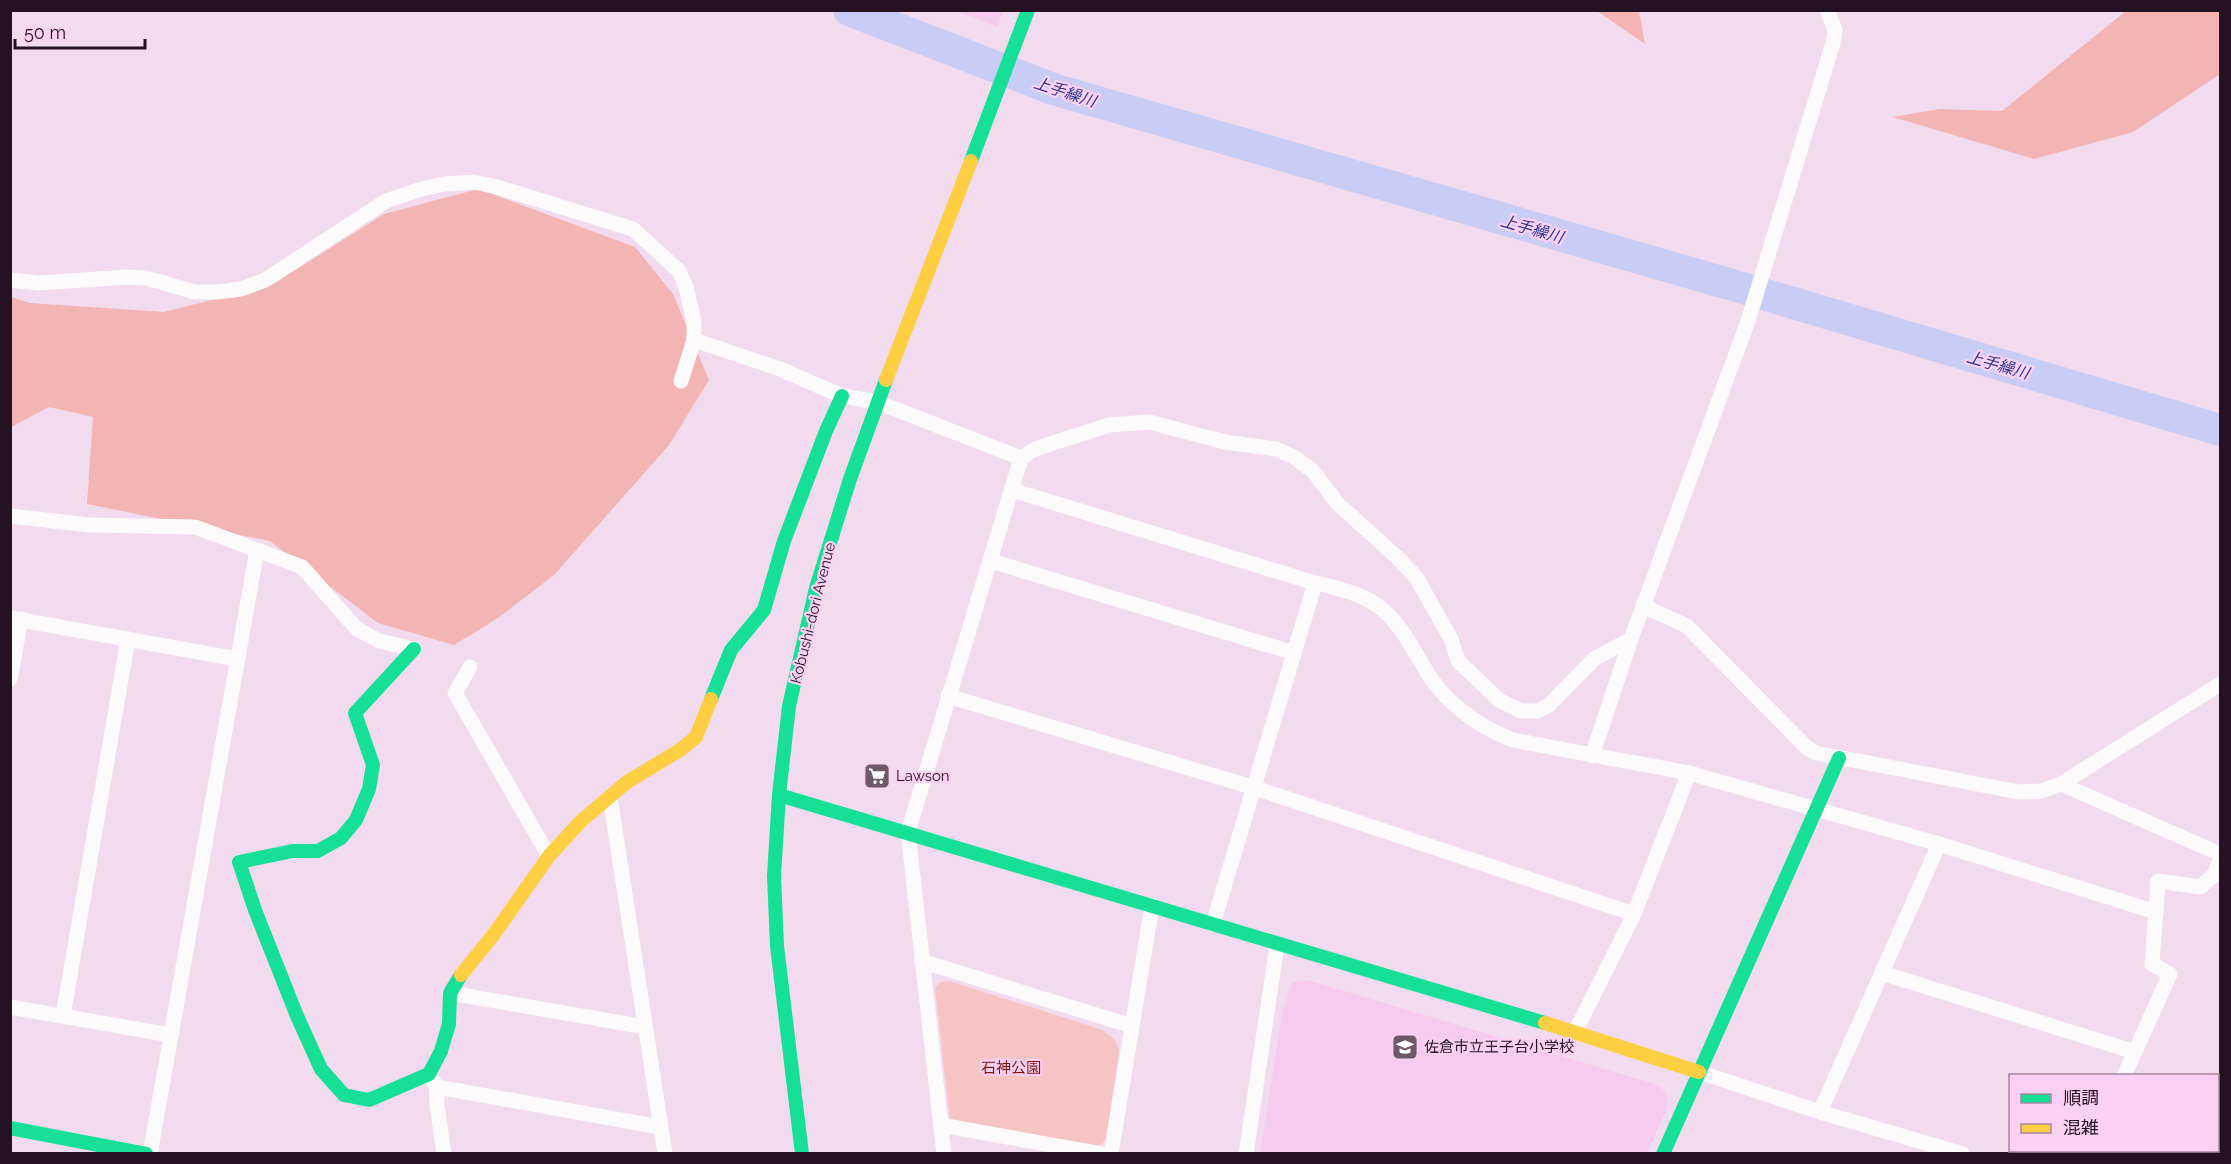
<svg xmlns="http://www.w3.org/2000/svg" width="2231" height="1164" font-family="Raleway,'Noto Sans JP',sans-serif">
	<rect width="100%" height="100%" fill="#f2dbee"/>
	<g fill="#f6cbef">
		<polygon points="957,11 1003,11 997,27"/>
		<polygon points="1307,980 1658,1085 1667,1094 1668,1106 1647,1153 1260,1153 1283,1010 1292,983"/>
	</g>
	<polygon fill="#f7c4c4" points="949,981 1103,1030 1115,1040 1119,1050 1106,1140 1097,1147 950,1120 935,988 940,982"/>
	<g fill="#f3b5b3">
		<polygon points="1597,11 1639,11 1645,44"/>
		<polygon points="2126,11 2220,11 2220,74 2133,132 2034,159 1893,117 1940,109 2002,111"/>
		<polygon points="478,189 635,247 673,294 709,380 669,445 554,575 498,618 454,645 378,623 270,541 87,504 93,417 49,407 11,427 11,297 30,303 164,312 272,285 384,214"/>
	</g>
	<g fill="none" stroke-linecap="round" stroke-linejoin="round">
		<polyline stroke="#c9ccf4" stroke-width="32" points="849,10 1053,89 1746,289 2220,430"/>
		<g stroke="#fdfafc" stroke-width="15">
			<polyline points="10,280 39,283 127,277 146,278 195,292 217,292 241,289 265,280 386,201 418,190 444,184 474,182 497,187 633,229 679,271 686,287 694,321 694,340 681,381"/>
			<polyline points="694,340 780,369 842,396 877,402 1021,458 1035,449 1109,425 1149,422 1225,442 1276,449 1294,457 1313,471 1337,503 1399,559 1416,577 1451,639 1458,661 1499,700 1521,711 1538,711 1549,705 1594,659 1631,639"/>
			<path d="M1012,490L1315,583C1336,588 1357,592 1375,604C1401,621 1414,652 1430,677C1449,706 1482,728 1513,740L1689,773L1939,844L2156,912"/>
			<polyline points="10,516 90,525 195,527 302,567 357,629 379,641 414,649"/>
			<polyline points="991,561 1294,653"/>
			<polyline points="1643,606 1687,626 1807,748 1816,753 2019,792 2042,791 2061,784 2220,684"/>
			<polyline points="10,618 237,659"/>
			<polyline points="470,667 455,693 549,856"/>
			<polyline points="10,679 21,619"/>
			<polyline points="948,696 1252,787 1634,914"/>
			<polyline points="1592,756 1631,639 1748,321 1833,43 1835,30 1827,10"/>
			<polyline points="2061,784 2220,854"/>
			<polyline points="610,797 665,1154"/>
			<polyline points="1213,924 1315,583"/>
			<polyline points="921,961 1132,1026"/>
			<polyline points="1882,973 2135,1052"/>
			<polyline points="450,993 645,1027"/>
			<polyline points="10,1007 171,1035"/>
			<polyline points="63,1016 128,639"/>
			<polyline points="1575,1032 1634,914 1689,773"/>
			<polyline points="1699,1072 1820,1112 1963,1154"/>
			<polyline points="2124,1076 2170,974 2152,964 2158,881 2200,887 2214,875 2220,860"/>
			<polyline points="432,1079 437,1087 437,1105 444,1154"/>
			<polyline points="437,1087 660,1127"/>
			<polyline points="1820,1112 1939,844"/>
			<polyline points="941,1125 1102,1154"/>
			<polyline points="150,1154 257,550"/>
			<polyline points="944,1154 908,832 1021,458"/>
			<polyline points="1111,1154 1152,906"/>
			<polyline points="1246,1154 1277,945"/>
			<polyline points="2088,1154 2089,1150"/>
		</g>
		<g stroke="#16e098" stroke-width="14">
			<polyline points="971,161 1028,10"/>
			<polyline points="414,649 355,713 373,765 369,789 356,820 341,838 318,851 293,851 239,862 255,910 297,1016 321,1069 344,1095 369,1100 429,1074 441,1051 449,1024 450,993 461,975"/>
			<polyline points="711,699 731,650 764,610 784,541 826,431 842,396"/>
			<polyline points="779,795 1545,1023"/>
			<polyline points="10,1128 146,1154"/>
			<polyline points="802,1154 777,946 774,876 779,795 789,706 816,588 850,479 886,380"/>
			<polyline points="1663,1154 1839,758"/>
		</g>
		<g stroke="#ffcf43" stroke-width="14">
			<polyline points="886,380 971,161"/>
			<polyline points="461,975 494,934 549,856 581,821 627,782 680,750 696,737 711,699"/>
			<polyline points="1545,1023 1699,1072"/>
		</g>
	</g>
	<defs>
		<symbol id="supermarket-square" viewBox="-11 -11 22 22"><rect x="-9" y="-9" width="18" height="18" rx="4" fill="#6c5869" stroke="#fcd1f4"/><path d="M-6-5.5h2.5l.6 2H6L4.5 2H-2.5L-4.4-4H-6ZM-1.5 3.2a1.3 1.3 0 1 0 .1 0ZM3 3.2a1.3 1.3 0 1 0 .1 0Z" fill="#fff"/></symbol>
		<symbol id="school-square" viewBox="-11 -11 22 22"><rect x="-9" y="-9" width="18" height="18" rx="4" fill="#6c5869" stroke="#fcd1f4"/><path d="M0-5L7-2L0 1L-7-2ZM-4 1L0 2.5L4 1V4Q0 6-4 4Z" fill="#fff"/></symbol>
	</defs>
	<g fill-rule="evenodd">
		<use href="#supermarket-square" x="862" y="761" width="30" height="30"/>
		<use href="#school-square" x="1390" y="1032" width="30" height="30"/>
	</g>
	<g text-anchor="middle" dominant-baseline="central" stroke-width="4.5" stroke-linejoin="round" paint-order="stroke">
		<g font-size="15" fill="#241222" stroke="#fcd1f4">
			<text transform="translate(813 613) rotate(-76)">Kobushi-dori Avenue</text>
		</g>
		<g font-size="15" fill="#241222" stroke="#fcd1f4" text-anchor="start">
			<text x="896" y="776">Lawson</text>
			<text x="1424" y="1047">佐倉市立王子台小学校</text>
		</g>
		<g font-size="15" fill="#831502" stroke="#fcd1f4">
			<text x="1011" y="1068">石神公園</text>
		</g>
		<g font-size="16" font-style="italic" fill="#2c3791" stroke="#fcd1f4">
			<text transform="translate(1065 92) rotate(18)">上手繰川</text>
			<text transform="translate(1532 229) rotate(16)">上手繰川</text>
			<text transform="translate(1998 365) rotate(16)">上手繰川</text>
		</g>
	</g>
	<rect width="2231" height="1164" fill="none" stroke="#241222" stroke-width="24"/>
	<rect x="2009" y="1074" width="210" height="78" fill="#fcd1f4" stroke="#a685a0" stroke-width="1.5"/>
	<rect x="2021" y="1094" width="30" height="9" fill="#16e098" stroke="#a685a0" stroke-width="1.5"/>
	<text x="2063" y="1104" font-size="18" fill="#241222">順調</text>
	<rect x="2021" y="1124" width="30" height="9" fill="#ffcf43" stroke="#a685a0" stroke-width="1.5"/>
	<text x="2063" y="1134" font-size="18" fill="#241222">混雑</text>
	<path d="M15 39v9h130v-9" fill="none" stroke="#241222" stroke-width="3"/>
	<text x="24" y="39" font-size="18" fill="#241222" stroke="#fcd1f4" stroke-width="4.5" paint-order="stroke">50 m</text>
</svg>
